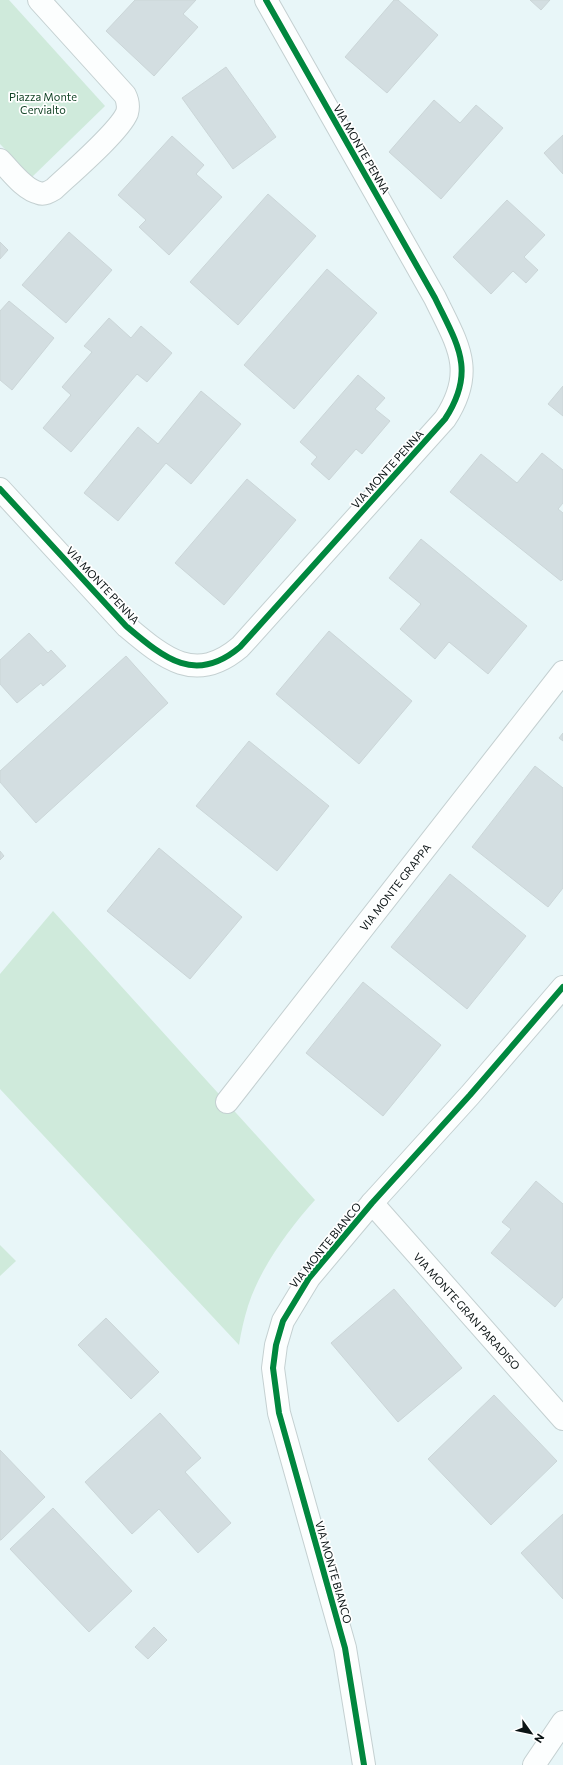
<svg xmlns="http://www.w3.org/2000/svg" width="563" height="1765" font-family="Commissioner,sans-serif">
	<rect width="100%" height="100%" fill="#e8f6f8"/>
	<g fill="#cfeadb">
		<polygon points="0,0 9,0 105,106 32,177 0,144"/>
		<path d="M53,911L315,1200C289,1229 260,1268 248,1306C244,1319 241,1332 239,1345L0,1089V974Z"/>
		<polygon points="0,1245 16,1261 0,1276"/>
	</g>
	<g fill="#d3dee1" stroke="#cbd6d8">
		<polygon points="135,0 196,0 183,14 198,27 154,76 106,31"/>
		<polygon points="394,0 398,0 438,35 387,93 345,57"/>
		<polygon points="530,0 550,0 541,10"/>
		<polygon points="226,67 276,137 233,169 182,98"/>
		<polygon points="434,100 460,123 476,105 503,128 441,199 389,152"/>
		<polygon points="563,135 563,174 544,153"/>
		<polygon points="172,136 204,165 196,174 222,197 169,255 139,227 146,220 118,195"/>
		<polygon points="268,194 316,236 238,325 190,282"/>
		<polygon points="507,200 545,235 524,257 538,270 526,283 513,271 491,294 453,257"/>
		<polygon points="69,232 112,270 66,323 22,285"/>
		<polygon points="0,242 8,250 0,259"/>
		<polygon points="327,269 377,313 294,409 244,365"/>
		<polygon points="9,301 54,338 12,390 0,380 0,311"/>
		<polygon points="109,318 131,338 141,326 172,353 147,382 137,374 71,452 43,428 71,395 62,387 92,352 84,346"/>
		<polygon points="358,375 385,398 375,409 390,421 362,454 356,449 329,480 311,464 317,457 300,442"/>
		<polygon points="563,386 563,416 548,404"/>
		<polygon points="201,391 241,424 191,484 166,463 118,521 84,493 138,427 158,444"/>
		<polygon points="542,453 563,470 563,503 558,509 563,513 563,579 561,581 450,492 481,454 517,483"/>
		<polygon points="247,479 296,520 224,605 175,563"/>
		<polygon points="421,539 527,626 488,674 449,642 435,659 400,629 421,604 389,578"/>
		<polygon points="329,631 412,701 359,764 276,694"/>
		<polygon points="29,633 48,653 51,650 66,666 43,686 41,683 17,703 0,684 0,660"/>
		<polygon points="126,656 168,703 36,823 0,782 0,771"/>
		<polygon points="563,733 563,741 559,738"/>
		<polygon points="249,741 329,806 277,871 196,806"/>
		<polygon points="535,766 563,788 563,888 548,907 472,847"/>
		<polygon points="159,848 242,917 190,979 107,911"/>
		<polygon points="0,851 4,856 0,860"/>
		<polygon points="450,874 526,936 467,1009 391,947"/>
		<polygon points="363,982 441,1045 383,1116 306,1053"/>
		<polygon points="536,1181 563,1204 563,1297 555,1307 491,1253 511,1229 502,1222"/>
		<polygon points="394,1289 462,1368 398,1422 331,1343"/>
		<polygon points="106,1318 159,1372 131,1399 78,1345"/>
		<polygon points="494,1395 557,1461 491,1525 428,1459"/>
		<polygon points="160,1413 201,1458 185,1472 231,1523 198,1553 159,1509 132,1534 85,1482"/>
		<polygon points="0,1450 45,1497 1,1540 0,1540"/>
		<polygon points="53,1508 132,1591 89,1632 10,1549"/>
		<polygon points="563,1514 563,1599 521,1553"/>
		<polygon points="154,1627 167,1640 148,1659 135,1647"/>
	</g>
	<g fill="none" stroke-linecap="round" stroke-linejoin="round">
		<defs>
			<g id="minor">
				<path d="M0,160C10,170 24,190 39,193C44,195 49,192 54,189C71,173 119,132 127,113C129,106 128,101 125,95L39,0"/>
				<path d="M0,489L126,626C164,658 195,685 240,647L445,419C477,370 457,344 435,298L266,0"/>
				<polyline points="227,1102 563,672"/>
				<polyline points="372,1203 563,1419"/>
				<polyline points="364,1765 345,1648 279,1413 273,1368 276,1345 283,1321 309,1278 372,1203 470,1095 563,987"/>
				<polyline points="534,1765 563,1722"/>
			</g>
		</defs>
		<use href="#minor" stroke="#c4d0d1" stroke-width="24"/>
		<use href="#minor" stroke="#fcfefe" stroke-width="22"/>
		<defs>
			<g id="cycleway">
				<path d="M0,489L126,626C164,658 195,685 240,647L445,419C477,370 457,344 435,298L266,0"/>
				<polyline points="364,1765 345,1648 279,1413 273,1368 276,1345 283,1321 309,1278 372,1203 470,1095 563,987"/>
			</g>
		</defs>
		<use href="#cycleway" stroke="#fff" stroke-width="8"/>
		<use href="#cycleway" stroke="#00873e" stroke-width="6"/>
	</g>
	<g text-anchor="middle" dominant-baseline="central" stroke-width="3.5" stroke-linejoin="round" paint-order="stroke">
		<g font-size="11" fill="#144527" stroke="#fff">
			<text x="43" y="96">Piazza Monte<tspan x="43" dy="13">Cervialto</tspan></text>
		</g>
		<g font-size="11" fill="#0b1415" stroke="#fff">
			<text transform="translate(362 149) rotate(60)">VIA MONTE PENNA</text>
			<text transform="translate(387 469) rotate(-48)">VIA MONTE PENNA</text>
			<text transform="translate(103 585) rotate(47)">VIA MONTE PENNA</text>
			<text transform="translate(395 887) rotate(-52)">VIA MONTE GRAPPA</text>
			<text transform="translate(325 1245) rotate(-51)">VIA MONTE BIANCO</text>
			<text transform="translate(467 1311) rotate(48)">VIA MONTE GRAN PARADISO</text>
			<text transform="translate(334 1572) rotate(74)">VIA MONTE BIANCO</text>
		</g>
	</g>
	<g transform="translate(531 1733) rotate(123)" stroke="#ffffff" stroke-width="3" paint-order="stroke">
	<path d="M0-3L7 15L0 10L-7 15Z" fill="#0b1415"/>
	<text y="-6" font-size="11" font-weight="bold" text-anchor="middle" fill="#0b1415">N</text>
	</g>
</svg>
